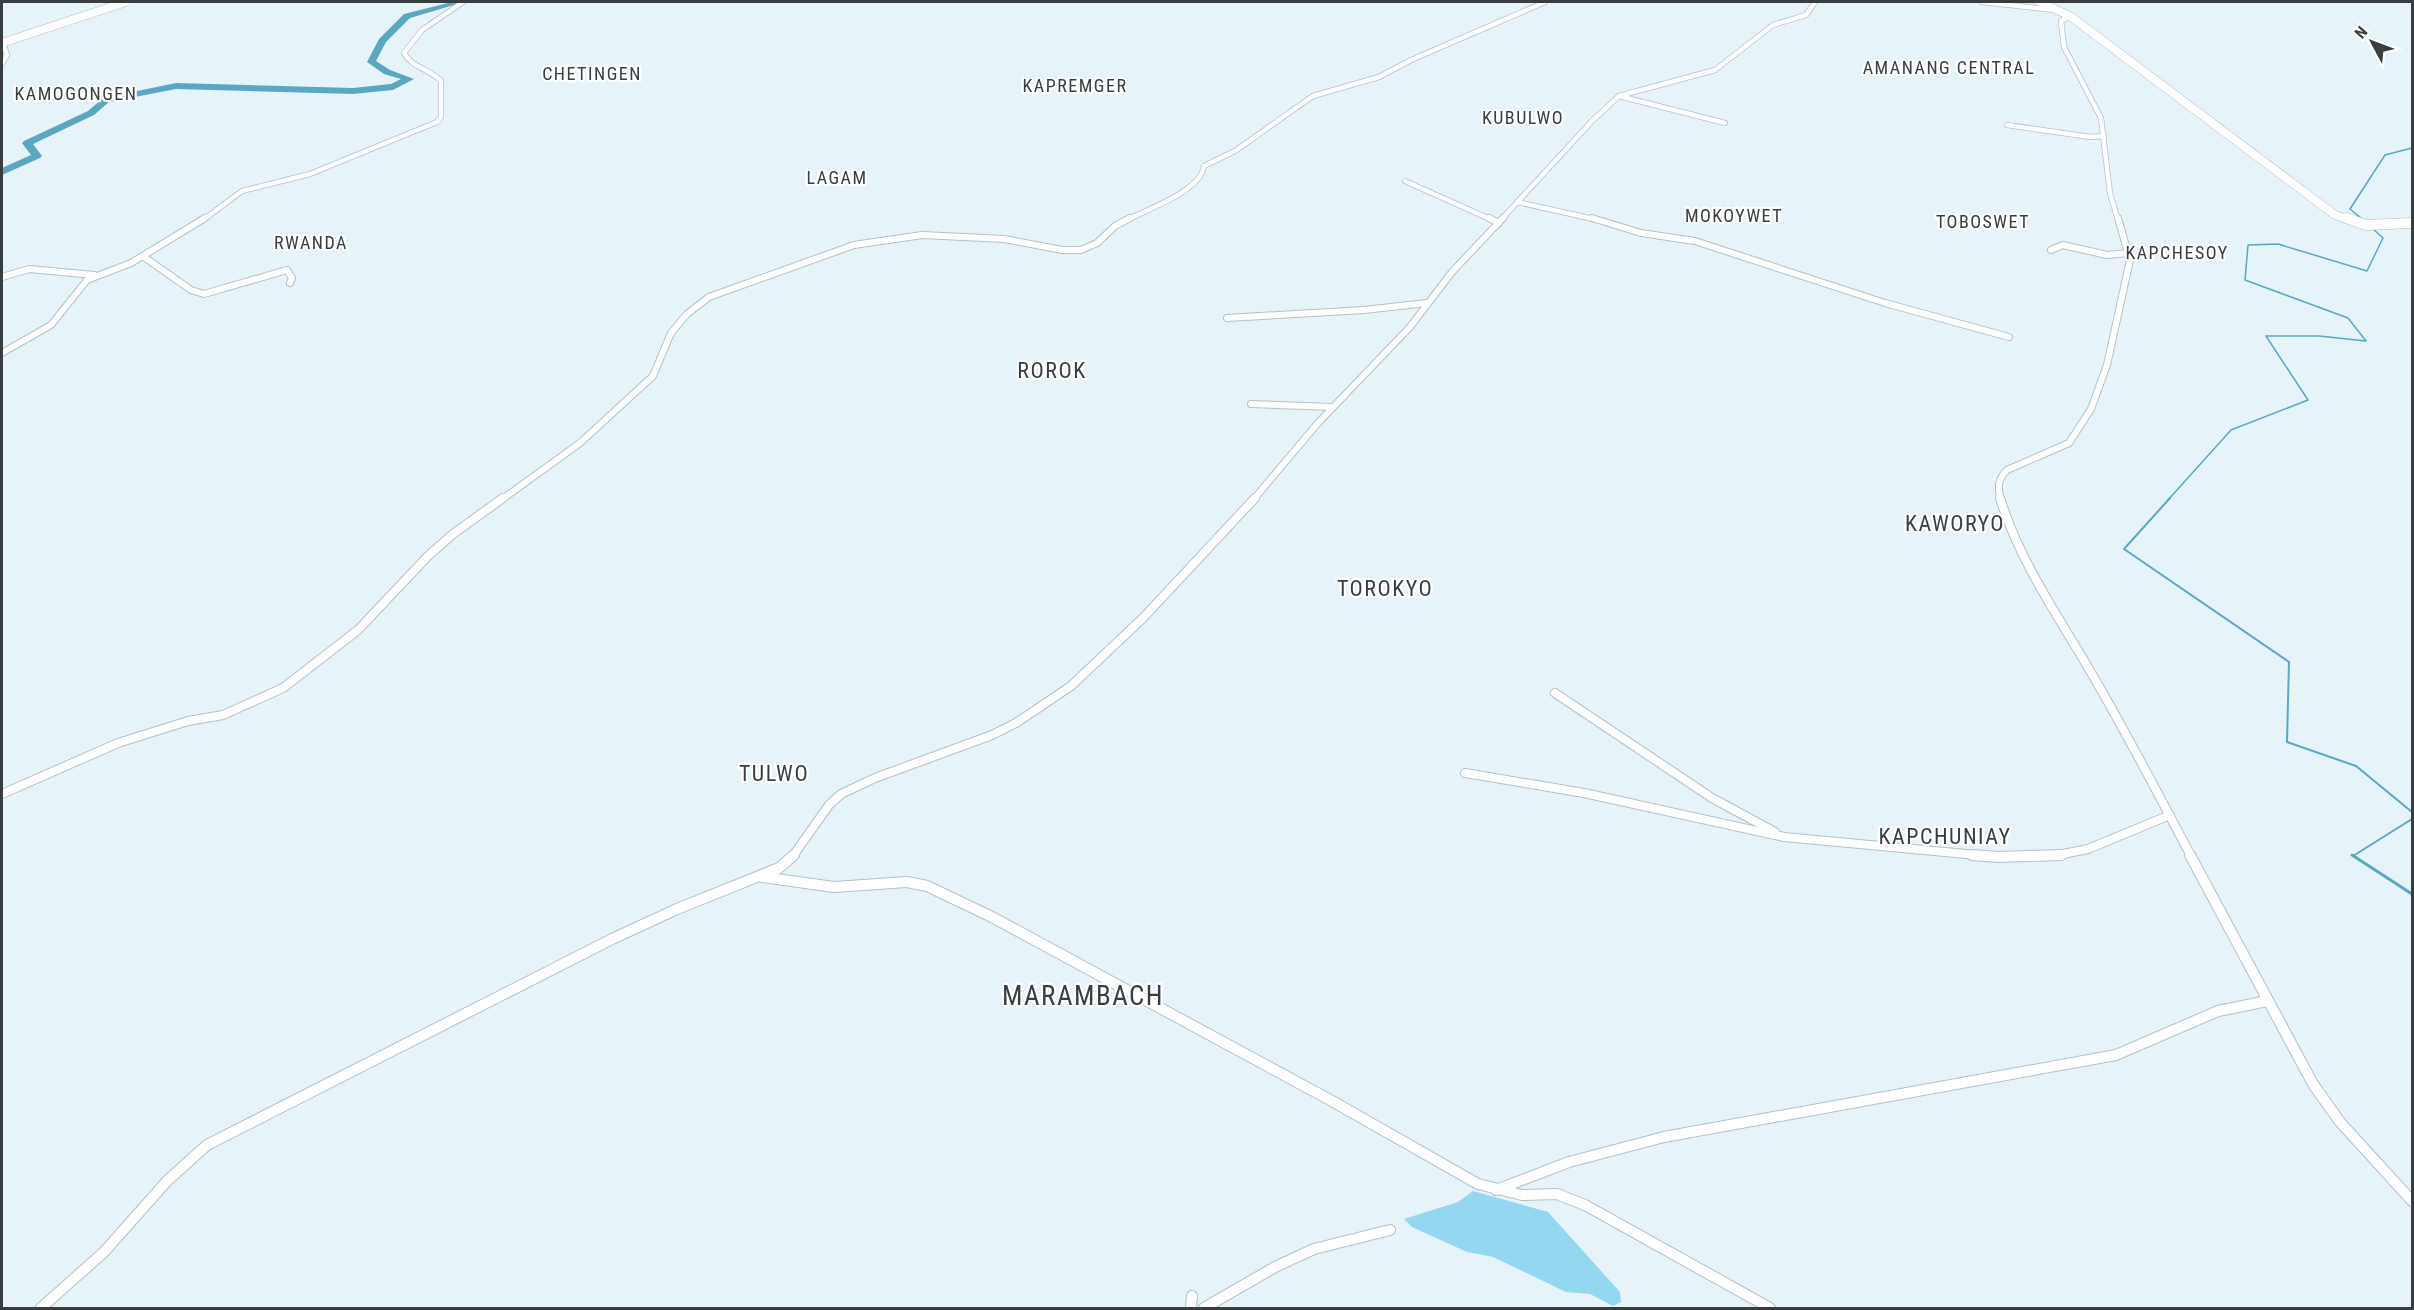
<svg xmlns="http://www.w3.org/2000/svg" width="2414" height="1310" font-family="'Roboto Condensed',sans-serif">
	<rect width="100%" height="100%" fill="#e6f4f9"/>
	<polygon fill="#94d7f0" points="1473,1191 1548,1212 1620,1292 1621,1302 1613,1306 1590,1294 1566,1292 1493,1257 1467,1252 1412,1227 1404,1219 1458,1202"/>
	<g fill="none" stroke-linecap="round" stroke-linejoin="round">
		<g stroke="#5ba7c1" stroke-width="1.5">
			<polyline points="2,173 6,171"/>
			<polyline points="2361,218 2350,209 2385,155 2412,148"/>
			<polyline points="2168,500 2231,430 2308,400 2266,336 2319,336 2366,341 2348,318 2245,280 2248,245 2278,244 2367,271 2383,238 2372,228"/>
		</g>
		<g stroke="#5ba7c1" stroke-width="2">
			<polyline points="2170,498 2124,549 2289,662 2287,742 2356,766 2412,812"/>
			<polyline points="2353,856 2412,819"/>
		</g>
		<polyline stroke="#5ba7c1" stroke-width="3" points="2352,855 2412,894"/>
		<polygon fill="#5ba7c1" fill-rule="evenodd" points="452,2 464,2 410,18 386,42 376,61 390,70 414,79 393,90 353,94 176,89 109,102 94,115 33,144 42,156 40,158 2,175 2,168 31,155 22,143 24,141 88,111 103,98 176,83 353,88 391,84 401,79 384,74 367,62 379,39 404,14"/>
		<defs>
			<g id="street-far3">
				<polyline points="1982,2 2055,10"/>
				<polyline points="2070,16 2061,21 2064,47 2101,118 2110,193 2118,220"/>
				<polyline points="2,64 7,55 3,43"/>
				<polyline points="1619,96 1725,123"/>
				<polyline points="2007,125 2090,137 2104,136"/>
				<polyline points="1405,181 1492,220"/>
				<polyline points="1517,202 1598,220"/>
				<path d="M203,220L242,191L310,174L437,122L441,117V81C430,69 412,68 404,53L422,30L463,2"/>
				<path d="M1127,220C1148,209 1201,191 1204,166L1235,151L1313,96L1379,77L1411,60L1545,2"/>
				<polyline points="1501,220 1592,121 1619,96 1715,70 1773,25 1806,15 1815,2"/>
			</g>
			<g id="street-far2">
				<polyline points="1489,218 1499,223"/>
				<polyline points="1592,218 1641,233 1695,241 1885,303 2009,337"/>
				<polyline points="2051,250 2063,245 2107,255 2129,253"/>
				<polyline points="144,257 191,290 204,294 287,270 292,278 290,283"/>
				<polyline points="2,277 29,269 94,275"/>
				<polyline points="1227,318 1364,310 1427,303"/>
				<polyline points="2,353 51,325 87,280 131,263 205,218"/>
				<polyline points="1251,404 1333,407"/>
				<polyline points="501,500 580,443 653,376 671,333 687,314 709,297 854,245 922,235 1004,239 1062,250 1081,250 1097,243 1115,226 1130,218"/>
				<polyline points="1253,500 1318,423 1410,327 1452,272 1503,218"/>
				<path d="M2001,500C1997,487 1998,479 2007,470L2069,443L2091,409L2107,365L2130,260L2118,218"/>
			</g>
			<g id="street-far1">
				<path d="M2000,498C2019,559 2054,610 2086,664C2123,726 2157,792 2191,856"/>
				<polyline points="1555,693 1712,798 1775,832"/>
				<polyline points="1465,773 1584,793 1784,837 1988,856"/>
				<polyline points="2,794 118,743 188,721 223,715 283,688 358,630 428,556 453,534 503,498"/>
				<polyline points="793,856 829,805 841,794 875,778 992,735 1016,723 1071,686 1143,618 1255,498"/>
				<polyline points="2053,856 2088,849 2170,815"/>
			</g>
			<g id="street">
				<polyline points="1972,855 1998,857 2061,855"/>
				<polyline points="2190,855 2313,1084 2340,1122 2412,1201"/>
				<polyline points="762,877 834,887 907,882 927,886 992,917 1332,1101 1478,1184 1522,1195 1557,1194 1585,1205 1770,1308"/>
				<polyline points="1496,1190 1569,1162 1664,1137 2116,1055 2218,1011 2267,1001"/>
				<polyline points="41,1308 104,1252 167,1181 207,1145 612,939 677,909 779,868 794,855"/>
				<polyline points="1191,1308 1192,1296"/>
				<polyline points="1204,1308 1275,1267 1314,1249 1390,1230"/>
			</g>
			<g id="primary-far1">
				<polyline points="2040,2 2070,16 2335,215 2350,220"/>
				<polyline points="2,43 126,2"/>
			</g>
			<polyline id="primary" points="2346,218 2366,225 2412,223"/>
		</defs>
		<use href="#street-far3" stroke="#b4c1c6" stroke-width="6"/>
		<use href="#street-far2" stroke="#b4c1c6" stroke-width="8"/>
		<use href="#street-far1" stroke="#b4c1c6" stroke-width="10"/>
		<use href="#street" stroke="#b4c1c6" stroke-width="12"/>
		<use href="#primary-far1" stroke="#b4c1c6" stroke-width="9"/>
		<use href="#primary" stroke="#b4c1c6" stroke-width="11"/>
		<use href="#street-far3" stroke="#fff" stroke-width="4.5"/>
		<use href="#street-far2" stroke="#fff" stroke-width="6"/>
		<use href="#street-far1" stroke="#fff" stroke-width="8"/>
		<use href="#street" stroke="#fff" stroke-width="10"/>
		<use href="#primary-far1" stroke="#fff" stroke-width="8"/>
		<use href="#primary" stroke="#fff" stroke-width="10"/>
	</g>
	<g text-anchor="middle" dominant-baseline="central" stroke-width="4.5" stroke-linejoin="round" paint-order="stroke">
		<g font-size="18" letter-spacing="1.5" fill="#383e40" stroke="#fff">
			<text x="1949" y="67">AMANANG CENTRAL</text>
			<text x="592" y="73">CHETINGEN</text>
			<text x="1075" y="85">KAPREMGER</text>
			<text x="76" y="93">KAMOGONGEN</text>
			<text x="1523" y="117">KUBULWO</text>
			<text x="837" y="177">LAGAM</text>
			<text x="1734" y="215">MOKOYWET</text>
			<text x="1983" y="221">TOBOSWET</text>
			<text x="311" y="242">RWANDA</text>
			<text x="2177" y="252">KAPCHESOY</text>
		</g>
		<g font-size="22" letter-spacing="1.5" fill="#383e40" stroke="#fff">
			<text x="1052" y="370">ROROK</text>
			<text x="1955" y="523">KAWORYO</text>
			<text x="1385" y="588">TOROKYO</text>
			<text x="774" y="773">TULWO</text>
			<text x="1945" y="836">KAPCHUNIAY</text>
		</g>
		<g font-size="27" letter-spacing="1.5" fill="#383e40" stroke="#fff">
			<text x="1083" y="996">MARAMBACH</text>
		</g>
	</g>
	<rect width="2414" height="1310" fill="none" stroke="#383e40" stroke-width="6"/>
	<g transform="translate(2372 42) rotate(311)" stroke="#ffffff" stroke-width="4.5" paint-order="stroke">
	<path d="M0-4.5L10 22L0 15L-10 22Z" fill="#383e40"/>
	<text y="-9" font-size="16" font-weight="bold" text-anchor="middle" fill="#383e40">N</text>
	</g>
</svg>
